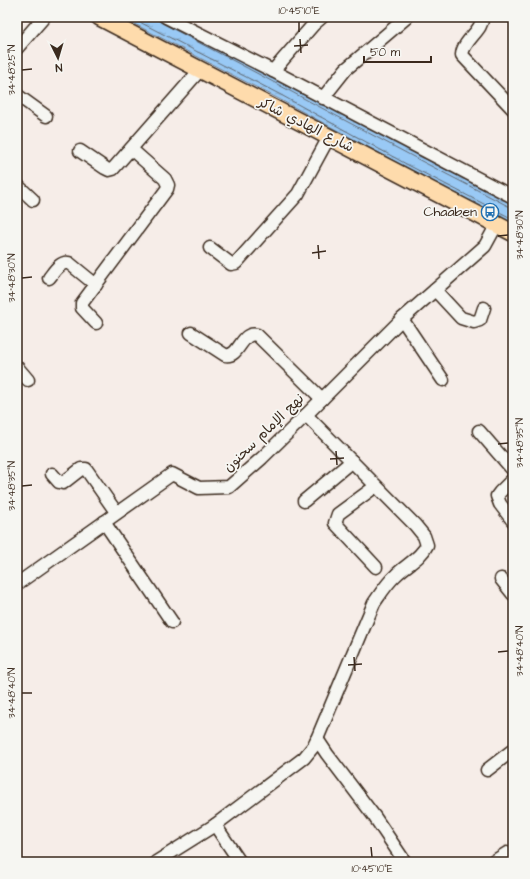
<svg xmlns="http://www.w3.org/2000/svg" width="530" height="879" font-family="'Architects Daughter','Playpen Sans Arabic',sans-serif">
	<defs>
		<pattern id="water-ripples" width="26" height="14" patternUnits="userSpaceOnUse"><rect width="26" height="14" fill="#99c9f5"/><path d="M2 4q2-2 4 0t4 0M15 11q2-2 4 0t4 0" fill="none" stroke="#85add2"/></pattern>
	</defs>
	<rect width="100%" height="100%" fill="#f6ede8"/>
	<filter id="ink" filterUnits="userSpaceOnUse"><feTurbulence type="fractalNoise" baseFrequency=".025" numOctaves="2"/><feDisplacementMap in="SourceGraphic" scale="8" xChannelSelector="R" yChannelSelector="G"/><feConvolveMatrix kernelMatrix="1 2 1 2 8 2 1 2 1" color-interpolation-filters="sRGB"/></filter>
	<g filter="url(#ink)">
		<polygon fill="url(#water-ripples)" stroke="#73899f" points="121,17 159,17 292,87 418,155 513,204 513,224 407,168 279,99"/>
		<g fill="none" stroke-linecap="round" stroke-linejoin="round">
			<g stroke="#616a74" stroke-width="1">
				<polyline points="130,17 281,95 408,165 513,219"/>
				<path d="M158,17V20L160,22C277,83 392,147 510,207H513"/>
			</g>
			<defs>
				<g id="minor">
					<polyline points="166,17 273,71 513,197"/>
					<path d="M482,17C484,30 463,40 462,55L513,109"/>
					<polyline points="17,48 44,17"/>
					<polyline points="273,71 313,25 322,17"/>
					<polyline points="17,95 46,116"/>
					<polyline points="323,98 346,69 407,17"/>
					<polyline points="80,151 105,168 109,170 113,169 200,70"/>
					<polyline points="17,185 33,200"/>
					<polyline points="210,248 231,264 236,263 298,194 329,137"/>
					<path d="M49,278C54,272 60,261 69,263L96,285"/>
					<polyline points="435,290 461,318 474,322 480,320 484,308"/>
					<polyline points="402,319 443,380"/>
					<polyline points="96,323 82,308 82,303 167,189 168,185 165,179 131,149"/>
					<path d="M191,333L225,355C240,358 241,330 257,335L322,399"/>
					<polyline points="17,367 28,380"/>
					<polyline points="479,431 513,470"/>
					<polyline points="52,474 59,482 63,483 81,469 86,469 116,512"/>
					<polyline points="513,479 500,492 497,496 500,504 513,521"/>
					<polyline points="376,486 338,514 335,523 376,567"/>
					<polyline points="304,501 352,461"/>
					<polyline points="104,522 172,622"/>
					<polyline points="501,579 513,594"/>
					<polyline points="17,584 172,474 199,488 229,487 262,458 306,415 402,319 485,246 497,224"/>
					<polyline points="317,739 327,754 374,816 405,862"/>
					<polyline points="487,770 513,750"/>
					<polyline points="215,825 240,862"/>
					<path d="M156,862L215,825L304,758L313,747L317,739L374,603C381,593 387,583 396,575C406,565 421,558 427,545L424,536L415,525L306,415"/>
					<polyline points="493,862 507,853"/>
				</g>
				<polyline id="major" points="99,17 513,233"/>
			</defs>
			<use href="#minor" stroke="#3b2a1e" stroke-width="15"/>
			<use href="#major" stroke="#3b2a1e" stroke-width="19"/>
			<use href="#minor" stroke="#f6f6f2" stroke-width="12"/>
			<use href="#major" stroke="#fedbac" stroke-width="16"/>
		</g>
	</g>
	<path fill="none" stroke="#3b2a1e" stroke-width="1.5" d="M299,22V32M300,39L301,53M294,46L308,45M22,70L32,69M498,236L508,235M318,245L319,259M312,253L326,251M22,278L32,277M498,444L508,443M336,451L337,465M330,459L344,458M22,486L32,485M498,652L508,651M354,657L355,671M348,665L362,664M22,693H32M371,847L372,857"/>
	<defs>
		<symbol id="bus-ring" viewBox="-11 -11 22 22"><circle r="9.5" fill="#f6f6f2" stroke="#1f6fb2" stroke-width="1.5"/><path d="M-5-6H5V4H4V6H2V4H-2V6H-4V4H-5ZM-3.5-4V0h7V-4ZM-3.5 1.2v1.5H-2V1.2ZM2 1.2v1.5H3.5V1.2Z" fill="#1f6fb2"/></symbol>
	</defs>
	<g fill-rule="evenodd">
		<use href="#bus-ring" x="480" y="202" width="20" height="20"/>
	</g>
	<g text-anchor="middle" dominant-baseline="central" stroke-width="3.5" stroke-linejoin="round" paint-order="stroke">
		<g font-size="14" fill="#3b2a1e" stroke="#f6f6f2">
			<text transform="translate(306 125) rotate(27)">شارع الهادي شاكر</text>
			<text transform="translate(264 433) rotate(-44)">نهج الإمام سحنون</text>
		</g>
		<g font-size="14" fill="#3b2a1e" stroke="#f6f6f2" text-anchor="end">
			<text x="477" y="212">Chaaben</text>
		</g>
	</g>
	<rect width="530" height="879" fill="none" stroke="#f6f6f2" stroke-width="44"/>
	<g transform="translate(58 58) rotate(175)" stroke="#f6f6f2" stroke-width="3" paint-order="stroke">
	<path d="M0-3L7 15L0 10L-7 15Z" fill="#3b2a1e"/>
	<text y="-6" font-size="11" font-weight="bold" text-anchor="middle" fill="#3b2a1e">N</text>
	</g>
	<path d="M364 56v6h67v-6" fill="none" stroke="#3b2a1e" stroke-width="2"/>
	<text x="370" y="56" font-size="12" fill="#3b2a1e" stroke="#f6f6f2" stroke-width="3" paint-order="stroke">50 m</text>
	<rect x="22" y="22" width="486" height="835" fill="none" stroke="#3b2a1e" stroke-width="1.5"/>
	<g font-size="10" text-anchor="middle" fill="#3b2a1e">
		<text x="299" y="14">10°45'10"E</text>
		<text transform="translate(11 70) rotate(-90)" y="4">34°48'25"N</text>
		<text transform="translate(519 235) rotate(-90)" y="4">34°48'30"N</text>
		<text transform="translate(11 278) rotate(-90)" y="4">34°48'30"N</text>
		<text transform="translate(519 443) rotate(-90)" y="4">34°48'35"N</text>
		<text transform="translate(11 486) rotate(-90)" y="4">34°48'35"N</text>
		<text transform="translate(519 651) rotate(-90)" y="4">34°48'40"N</text>
		<text transform="translate(11 693) rotate(-90)" y="4">34°48'40"N</text>
		<text x="372" y="872">10°45'10"E</text>
	</g>
</svg>
